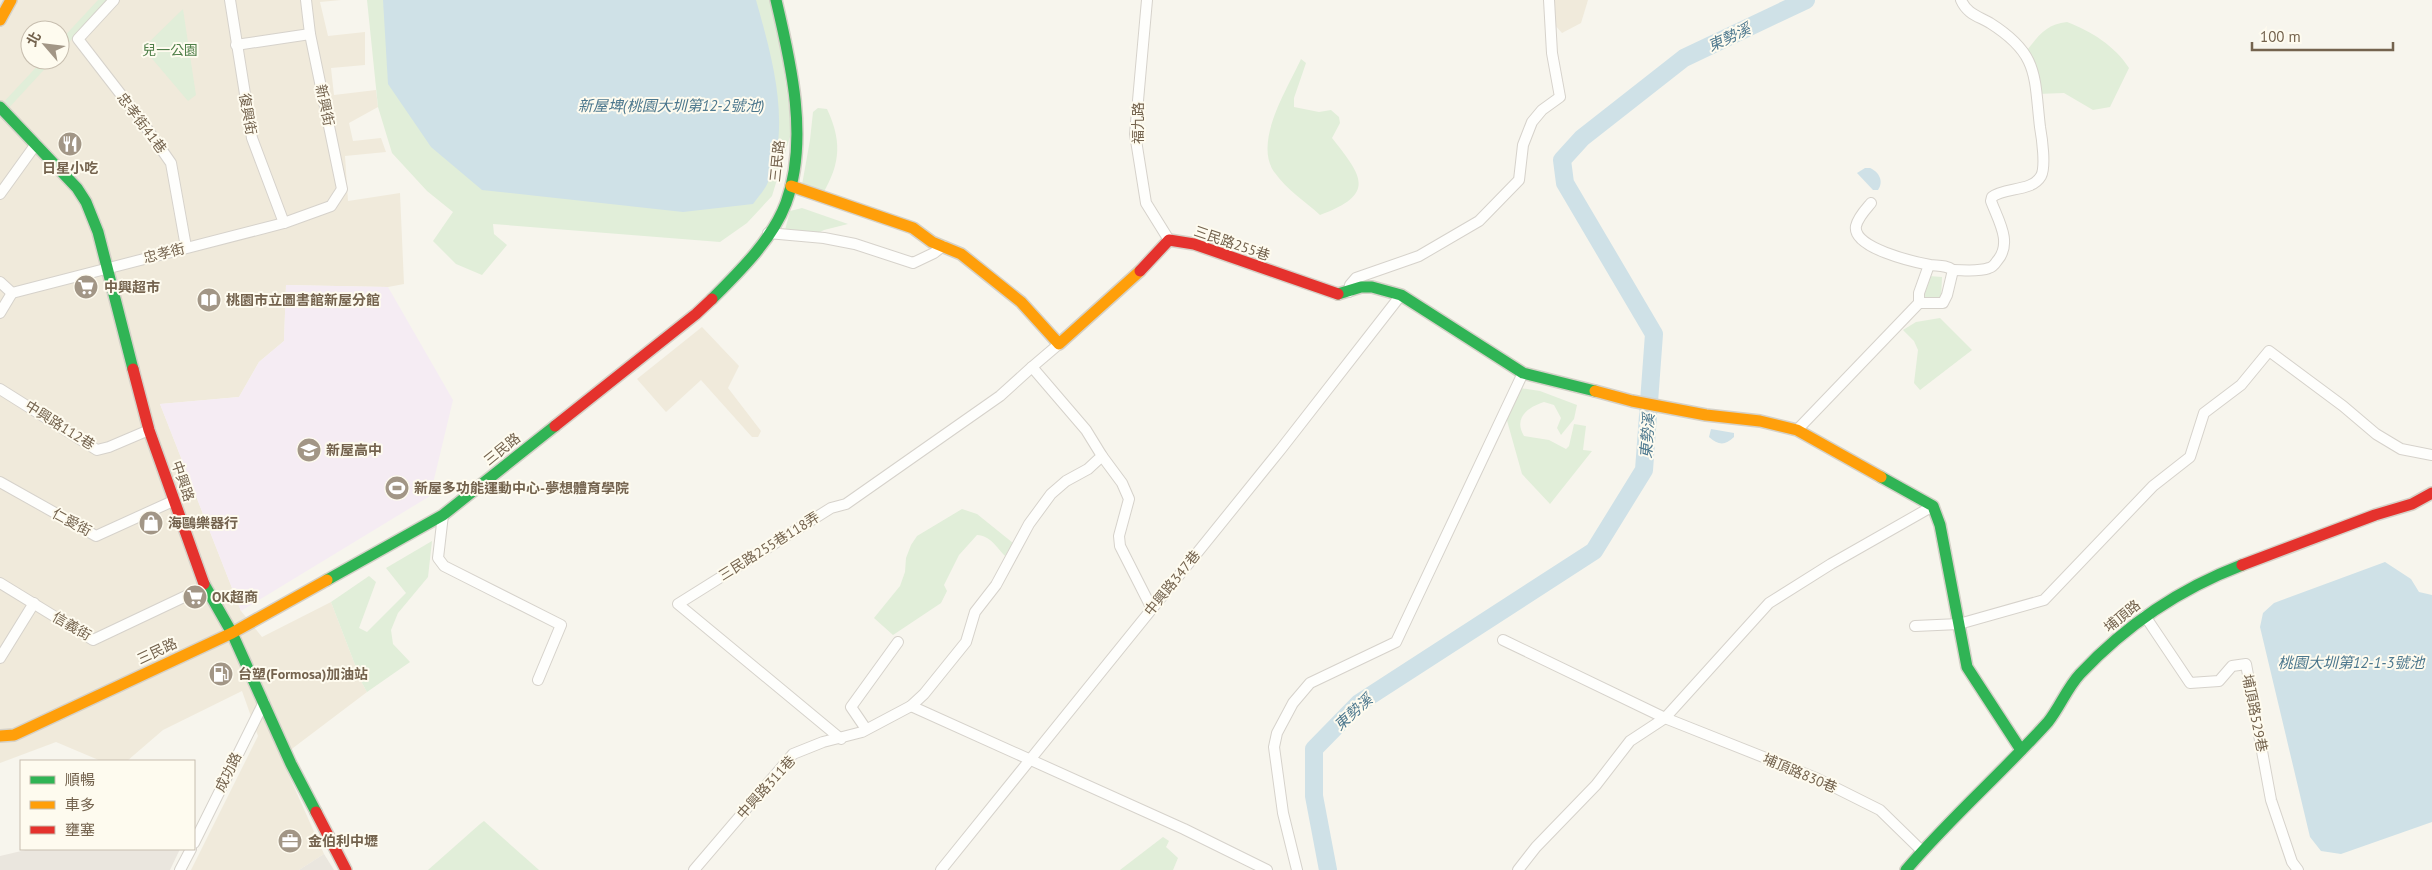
<svg xmlns="http://www.w3.org/2000/svg" width="2432" height="870" font-family="'PT Sans','Noto Sans TC',sans-serif">
	<rect width="100%" height="100%" fill="#f7f5ed"/>
	<g fill="#f0eadb" fill-rule="evenodd">
		<path d="M0,0H341L320,2L328,36L365,32V65L331,68L334,95L376,90L378,107L349,123L353,141L381,138L386,152L345,156L348,201L400,193L404,284L388,287L286,285L284,341L259,362L239,397L160,404L241,611L262,637L331,602L362,683L367,692L293,748L282,760L324,854L299,870H191L258,736L242,691L163,730L127,761H101L56,742L0,763ZM30,30H60V60H30Z"/>
		<polygon points="1551,0 1588,0 1581,23 1562,33 1554,24"/>
		<polygon points="702,327 739,366 728,388 761,431 758,437 752,437 701,380 666,412 637,379"/>
	</g>
	<g fill="#eae6de">
		<polygon points="30,849 180,849 170,870 0,870 0,856"/>
		<polygon points="324,854 334,870 299,870"/>
	</g>
	<polygon fill="#f5ecf3" points="286,285 388,287 453,400 430,496 241,611 160,404 239,397 259,362 284,341"/>
	<g fill="#e1eed9">
		<polygon points="98,0 108,0 60,52 60,41"/>
		<polygon points="367,0 772,0 776,13 792,130 772,196 747,223 720,242 493,224 494,234 507,245 482,275 456,264 433,241 453,212 427,191 392,153 378,107"/>
		<polygon points="183,9 196,95 188,101 143,48"/>
		<path d="M2067,22C2091,31 2115,46 2129,68L2110,107L2093,110L2064,93L2037,94L2024,54C2037,38 2045,24 2067,22Z"/>
		<path d="M1301,59L1306,63L1294,98V107L1319,112L1331,110L1339,117L1340,123L1332,138C1362,176 1377,194 1320,215C1306,202 1286,189 1275,173C1252,143 1288,88 1301,59Z"/>
		<polygon points="43,60 53,60 5,112 0,106"/>
		<path d="M818,108L827,109C844,145 839,168 819,200L800,196L810,140L813,112Z"/>
		<polygon points="802,208 848,224 824,230 806,239 784,234 790,211"/>
		<polygon points="1929,276 1942,277 1941,301 1919,298"/>
		<polygon points="1940,318 1972,350 1920,390 1914,383 1918,350 1914,341 1903,330 1916,322"/>
		<path d="M1520,388L1540,391L1577,405L1574,419L1561,435L1557,428L1561,418L1554,405L1544,402C1528,407 1513,418 1524,436L1549,440L1566,449L1569,446L1574,424L1586,426L1583,450L1592,451L1550,504L1522,474L1506,417Z"/>
		<path d="M962,509L977,514L1013,543L1005,556C996,547 991,536 977,535L959,555L944,585L947,591L941,603L893,635L874,618L900,586L905,572L906,558L911,545L917,536Z"/>
		<polygon points="432,541 428,577 398,613 391,630 393,644 410,662 367,692 362,683 331,602 369,576 376,582 359,628 367,632 406,593 386,568"/>
		<polygon points="484,821 539,870 428,870 480,824"/>
		<polygon points="1163,837 1169,841 1166,847 1178,858 1173,870 1120,870"/>
	</g>
	<g fill="#cfe1e7">
		<path d="M383,0H756C772,57 792,125 768,182C765,190 758,197 753,204L683,212L482,190L431,147L388,84Z"/>
		<path d="M1865,168H1870C1879,172 1884,181 1878,190H1873L1857,173Z"/>
		<path d="M1711,429L1734,433V437C1725,446 1718,445 1709,437Z"/>
		<polygon points="2385,562 2411,579 2419,592 2432,595 2432,822 2341,854 2321,851 2310,837 2260,627 2263,613 2274,603"/>
	</g>
	<g fill="none" stroke-linecap="round" stroke-linejoin="round">
		<polyline stroke="#cfe1e7" stroke-width="18" points="1328,870 1314,796 1314,749 1359,703 1594,551 1644,470 1654,334 1565,183 1562,160 1582,138 1684,58 1806,0"/>
		<defs>
			<g id="street">
				<polyline points="114,0 78,39 143,123 171,163 186,247"/>
				<polyline points="230,0 252,138 284,223"/>
				<polyline points="1147,0 1135,134 1146,203 1169,240"/>
				<polyline points="236,45 310,34"/>
				<polyline points="0,194 36,144"/>
				<path d="M1871,203C1866,209 1858,217 1856,226C1852,248 1914,262 1930,265C1939,266 1946,265 1953,270"/>
				<polyline points="768,233 824,238 855,244 913,263 934,253 943,246"/>
				<path d="M1953,270C1964,270 1978,272 1989,268C1993,267 1995,264 1997,261C2013,243 1998,220 1991,201L1992,197C2005,187 2032,192 2041,176C2046,167 2042,138 2040,127C2034,75 2039,54 1990,23C1978,16 1967,14 1961,0"/>
				<polyline points="0,282 12,293 284,223 331,206 342,189 310,34 306,0"/>
				<polyline points="1349,292 1350,285 1356,278 1419,256 1479,221 1519,180 1523,145 1532,122 1542,110 1560,97 1552,53 1549,0"/>
				<polyline points="1919,303 1943,303 1947,295 1953,270"/>
				<polyline points="0,313 12,293"/>
				<polyline points="0,389 97,450 109,447 149,430"/>
				<polyline points="1797,430 1919,303 1919,293 1929,265"/>
				<polyline points="1102,456 1122,483 1129,499 1119,536 1120,546 1152,609"/>
				<polyline points="0,482 96,536 173,501"/>
				<polyline points="443,515 438,558 444,566 561,625 538,680"/>
				<polyline points="0,583 93,640 205,587"/>
				<polyline points="2145,616 2190,683 2219,681 2232,666 2246,664 2271,800 2292,862 2298,870"/>
				<polyline points="1915,626 1959,624 2044,600 2153,486 2190,457 2204,413 2241,385 2269,351 2343,406 2376,434 2401,449 2432,455"/>
				<polyline points="1503,640 1665,718 1816,778 1880,810 1922,851"/>
				<polyline points="0,658 34,603"/>
				<polyline points="911,706 1184,829 1267,870"/>
				<polyline points="866,729 851,707 898,642"/>
				<polyline points="841,739 678,604 831,508 846,504 1000,396 1032,367"/>
				<polyline points="194,843 264,702"/>
				<polyline points="180,870 191,849"/>
				<polyline points="694,870 793,754 823,742 862,732 911,706 924,694 966,642 975,612 996,585 1029,524 1051,494 1066,481 1088,469 1102,456 1086,430 1032,367 1059,344"/>
				<polyline points="941,870 1281,449 1401,295"/>
				<polyline points="1297,870 1283,813 1274,747 1277,733 1293,703 1310,683 1396,642 1523,373"/>
				<polyline points="1518,870 1536,847 1596,785 1630,741 1665,718 1769,603 1831,564 1933,506"/>
			</g>
			<g id="fast">
				<polyline points="0,107 77,188 86,202 98,232 133,369"/>
				<polyline points="1338,294 1361,287 1372,287 1401,295 1523,373 1595,391"/>
				<path d="M712,299C740,271 772,240 786,203C809,140 791,63 776,0"/>
				<polyline points="1881,477 1933,506 1940,525 1967,667 2021,750"/>
				<polyline points="327,580 443,515 555,426"/>
				<polyline points="204,584 232,633 291,764 316,812"/>
				<path d="M1906,870C1950,818 2002,773 2048,722C2060,707 2067,688 2080,674C2126,625 2179,589 2242,565"/>
			</g>
			<g id="slow">
				<polyline points="0,20 11,0"/>
				<polyline points="791,186 913,228 932,242 961,254 1021,302 1059,344 1140,271"/>
				<polyline points="1595,391 1632,401 1706,415 1760,421 1797,430 1881,477"/>
				<polyline points="0,736 14,735 232,633 327,580"/>
			</g>
			<g id="jam">
				<polyline points="1140,271 1169,240 1194,244 1338,294"/>
				<polyline points="133,369 149,430 204,584"/>
				<polyline points="555,426 696,314 712,299"/>
				<polyline points="2242,565 2375,515 2412,504 2432,493"/>
				<polyline points="316,812 346,870"/>
			</g>
		</defs>
		<use href="#street" stroke="#d6d2cb" stroke-width="12"/>
		<use href="#fast" stroke="#d5d1c8" stroke-width="14"/>
		<use href="#slow" stroke="#d5d1c8" stroke-width="14"/>
		<use href="#jam" stroke="#d5d1c8" stroke-width="14"/>
		<use href="#street" stroke="#fefefc" stroke-width="10"/>
		<use href="#fast" stroke="#30b455" stroke-width="11"/>
		<use href="#slow" stroke="#ff9f0a" stroke-width="11"/>
		<use href="#jam" stroke="#e5322d" stroke-width="11"/>
	</g>
	<defs>
		<symbol id="restaurant-disc" viewBox="-11 -11 22 22"><circle r="9.5" fill="#a29686" stroke="#fefbef"/><path d="M-5-6h1v4h1v-4h1v4h1v-4h1v5L-1.5 .5V6h-2V.5L-5-1ZM5-6V6H3V1.5H1.5Q1.5-4 5-6Z" fill="#fff"/></symbol>
		<symbol id="supermarket-disc" viewBox="-11 -11 22 22"><circle r="9.5" fill="#a29686" stroke="#fefbef"/><path d="M-6-5.5h2.5l.6 2H6L4.5 2H-2.5L-4.4-4H-6ZM-1.5 3.2a1.3 1.3 0 1 0 .1 0ZM3 3.2a1.3 1.3 0 1 0 .1 0Z" fill="#fff"/></symbol>
		<symbol id="library-disc" viewBox="-11 -11 22 22"><circle r="9.5" fill="#a29686" stroke="#fefbef"/><path d="M-6-4Q-3-5.5-.7-3.5V5Q-3 3-6 4ZM6-4Q3-5.5 .7-3.5V5Q3 3 6 4Z" fill="#fff"/></symbol>
		<symbol id="school-disc" viewBox="-11 -11 22 22"><circle r="9.5" fill="#a29686" stroke="#fefbef"/><path d="M0-5L7-2L0 1L-7-2ZM-4 1L0 2.5L4 1V4Q0 6-4 4Z" fill="#fff"/></symbol>
		<symbol id="stadium-disc" viewBox="-11 -11 22 22"><circle r="9.5" fill="#a29686" stroke="#fefbef"/><path d="M0-5a6.5 5 0 1 0 0 10a6.5 5 0 1 0 0-10ZM-3.5-1.8h7v3.6h-7Z" fill="#fff"/></symbol>
		<symbol id="shop-disc" viewBox="-11 -11 22 22"><circle r="9.5" fill="#a29686" stroke="#fefbef"/><path d="M-5-2.5h2.3a2.7 3.5 0 0 1 5.4 0H5L5.5 6h-11ZM-1.5-2.5h3a1.5 2.3 0 0 0-3 0Z" fill="#fff"/></symbol>
		<symbol id="fuel-disc" viewBox="-11 -11 22 22"><circle r="9.5" fill="#a29686" stroke="#fefbef"/><path d="M-5.5-6h7V0h2V4h1.3V-2.5L3-4.5l.8-.8L6-3V5H2.5V1h-1V6h-7ZM-4.2-4.7v3.2H.2V-4.7Z" fill="#fff"/></symbol>
		<symbol id="office-disc" viewBox="-11 -11 22 22"><circle r="9.5" fill="#a29686" stroke="#fefbef"/><path d="M-6-3h4V-5.5h4V-3h4V5H-6ZM-1-4.5V-3h2v-1.5ZM-6 0V1H6V0Z" fill="#fff"/></symbol>
	</defs>
	<g fill-rule="evenodd">
		<use href="#restaurant-disc" x="56" y="130" width="28" height="28"/>
		<use href="#supermarket-disc" x="72" y="273" width="28" height="28"/>
		<use href="#library-disc" x="195" y="286" width="28" height="28"/>
		<use href="#school-disc" x="295" y="436" width="28" height="28"/>
		<use href="#stadium-disc" x="383" y="474" width="28" height="28"/>
		<use href="#shop-disc" x="137" y="509" width="28" height="28"/>
		<use href="#supermarket-disc" x="181" y="583" width="28" height="28"/>
		<use href="#fuel-disc" x="207" y="660" width="28" height="28"/>
		<use href="#office-disc" x="276" y="827" width="28" height="28"/>
	</g>
	<g text-anchor="middle" dominant-baseline="central" stroke-width="4" stroke-linejoin="round" paint-order="stroke">
		<g font-size="14" fill="#4f7f49" stroke="#fefbef">
			<text x="170" y="50">兒一公園</text>
		</g>
		<g font-size="14" fill="#74634e" stroke="#fefbef">
			<text transform="translate(325 105) rotate(78)">新興街</text>
			<text transform="translate(248 114) rotate(80)">復興街</text>
			<text transform="translate(142 123) rotate(53)">忠孝街41巷</text>
			<text transform="translate(1138 123) rotate(-90)">福九路</text>
			<text transform="translate(777 161) rotate(-84)">三民路</text>
			<text transform="translate(1232 243) rotate(19)">三民路255巷</text>
			<text transform="translate(164 253) rotate(-14)">忠孝街</text>
			<text transform="translate(60 425) rotate(32)">中興路112巷</text>
			<text transform="translate(502 449) rotate(-39)">三民路</text>
			<text transform="translate(183 481) rotate(71)">中興路</text>
			<text transform="translate(72 522) rotate(28)">仁愛街</text>
			<text transform="translate(769 546) rotate(-32)">三民路255巷118弄</text>
			<text transform="translate(1172 583) rotate(-51)">中興路347巷</text>
			<text transform="translate(2122 616) rotate(-39)">埔頂路</text>
			<text transform="translate(72 626) rotate(30)">信義街</text>
			<text transform="translate(157 651) rotate(-25)">三民路</text>
			<text transform="translate(2255 713) rotate(79)">埔頂路529巷</text>
			<text transform="translate(228 772) rotate(-64)">成功路</text>
			<text transform="translate(1800 773) rotate(23)">埔頂路830巷</text>
			<text transform="translate(766 787) rotate(-48)">中興路311巷</text>
		</g>
		<g font-size="14" font-weight="bold" fill="#74634e" stroke="#fefbef" text-anchor="start">
			<text x="70" y="168" text-anchor="middle">日星小吃</text>
			<text x="104" y="287">中興超市</text>
			<text x="226" y="300">桃園市立圖書館新屋分館</text>
			<text x="326" y="450">新屋高中</text>
			<text x="414" y="488">新屋多功能運動中心-夢想體育學院</text>
			<text x="168" y="523">海鷗樂器行</text>
			<text x="212" y="597">OK超商</text>
			<text x="238" y="674">台塑(Formosa)加油站</text>
			<text x="308" y="841">金伯利中壢</text>
		</g>
		<g font-size="15" font-style="italic" fill="#4c778d" stroke="#fefbef">
			<text transform="translate(1729 37) rotate(-25)">東勢溪</text>
			<text x="671" y="105">新屋埤(桃園大圳第12-2號池)</text>
			<text transform="translate(1647 436) rotate(-86)">東勢溪</text>
			<text x="2351" y="662">桃園大圳第12-1-3號池</text>
			<text transform="translate(1353 712) rotate(-42)">東勢溪</text>
		</g>
	</g>
	<rect x="20" y="760" width="175" height="90" fill="#fefbef" stroke="#c7beaf"/>
	<rect x="30" y="776" width="25" height="8" fill="#30b455" stroke="#c7beaf"/>
	<text x="65" y="785" font-size="15" fill="#74634e">順暢</text>
	<rect x="30" y="801" width="25" height="8" fill="#ff9f0a" stroke="#c7beaf"/>
	<text x="65" y="810" font-size="15" fill="#74634e">車多</text>
	<rect x="30" y="826" width="25" height="8" fill="#e5322d" stroke="#c7beaf"/>
	<text x="65" y="835" font-size="15" fill="#74634e">壅塞</text>
	<g transform="translate(45 45) rotate(298)"><circle r="24" fill="#fefbef" stroke="#c7beaf"/>
	<path d="M0-4L9 19L0 12L-9 19Z" fill="#a29686"/>
	<text y="-8" font-size="14" font-weight="bold" text-anchor="middle" fill="#74634e">北</text>
	</g>
	<path d="M2252 42v8h141v-8" fill="none" stroke="#74634e" stroke-width="2.5"/>
	<text x="2260" y="42" font-size="15" fill="#74634e" stroke="#fefbef" stroke-width="4" paint-order="stroke">100 m</text>
</svg>
